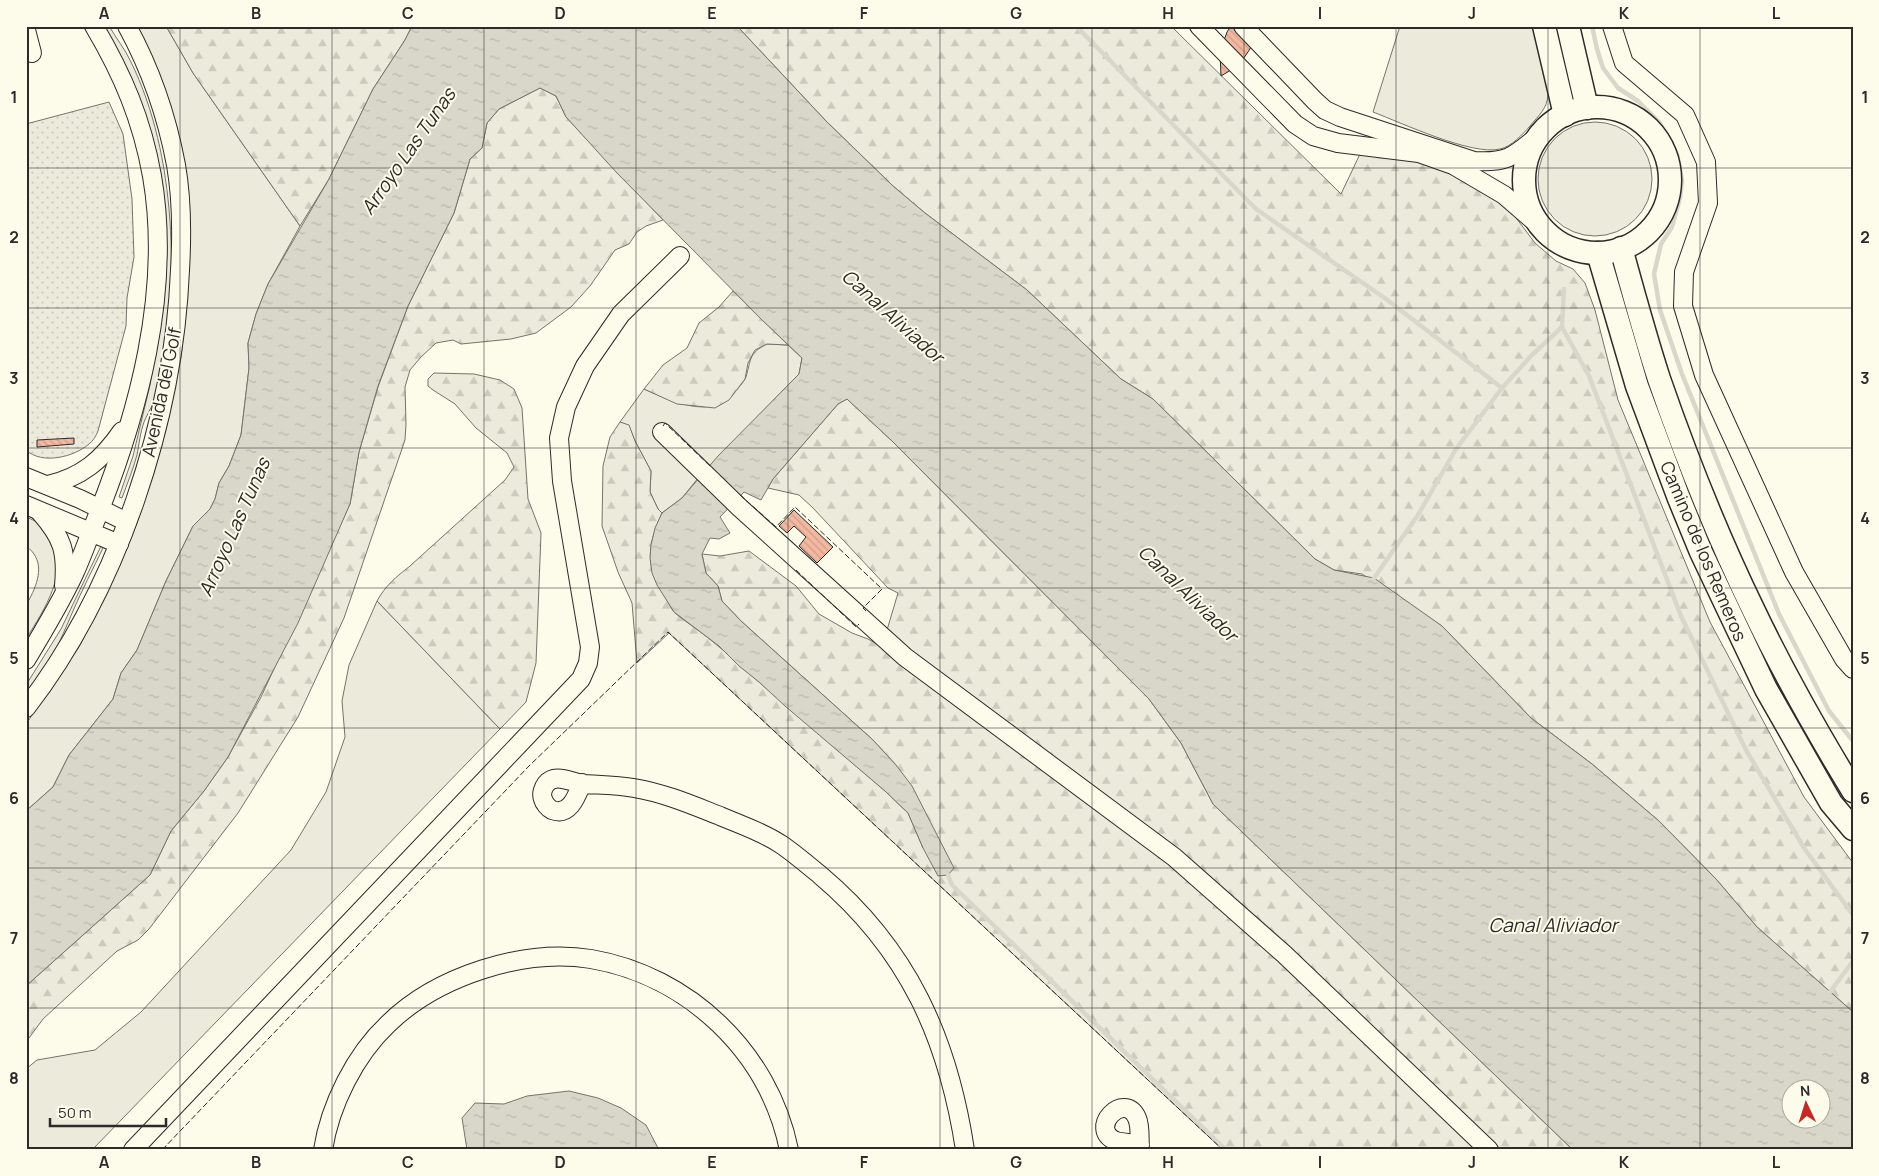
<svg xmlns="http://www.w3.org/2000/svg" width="1879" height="1176" font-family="Manrope,sans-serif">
	<defs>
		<pattern id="forest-firs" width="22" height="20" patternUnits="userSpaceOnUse" patternTransform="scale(1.25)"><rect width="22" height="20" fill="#ecebdb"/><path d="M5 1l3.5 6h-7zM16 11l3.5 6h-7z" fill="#cbcabc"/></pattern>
		<pattern id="park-dots" width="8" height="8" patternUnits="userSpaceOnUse" patternTransform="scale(1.25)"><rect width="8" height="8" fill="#ecebdb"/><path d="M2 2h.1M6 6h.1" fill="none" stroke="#cbcabc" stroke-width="1.8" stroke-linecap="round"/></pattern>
		<pattern id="water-ripples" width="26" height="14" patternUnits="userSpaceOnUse" patternTransform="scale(1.25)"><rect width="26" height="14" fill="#d8d7c9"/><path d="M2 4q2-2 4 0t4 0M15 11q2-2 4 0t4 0" fill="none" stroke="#bab9ad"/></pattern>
		<pattern id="building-back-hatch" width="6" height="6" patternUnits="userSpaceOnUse" patternTransform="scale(1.25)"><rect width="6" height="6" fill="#f2b8a0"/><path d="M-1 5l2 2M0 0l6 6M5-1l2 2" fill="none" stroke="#d09e8a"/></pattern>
	</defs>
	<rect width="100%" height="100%" fill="#fdfbea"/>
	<g fill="#ecebdb" stroke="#74746e">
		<path d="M101,26H109C116,38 125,49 131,62C177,156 179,282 160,384C158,397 149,410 144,422C140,433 139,445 137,455C133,470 127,484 122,498L119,497L133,456L150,385L159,331L163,222Z"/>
		<polygon points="132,26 166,26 193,73 300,226 268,284 256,314 248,343 249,368 241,435 229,466 219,483 215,499 210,509 193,526 166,581 137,650 121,673 113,699 69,755 53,787 26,811 26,724 79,647 116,572 137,523 166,429 181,357 186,313 189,236"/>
		<path d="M1400,26H1536C1540,47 1548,73 1548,94C1548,108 1538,116 1530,126C1523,134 1511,147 1500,149C1472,156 1402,123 1373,112Z"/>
		<circle cx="1595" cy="179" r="57"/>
		<path d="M767,344L788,345L802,358L799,374L710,466L666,424L655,434L699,477L682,498L662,513L658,509L650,492L651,471L635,441L629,426L620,422L644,389C671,401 713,421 735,392C738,388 744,382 746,377C751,359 749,353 767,344Z"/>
		<path d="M26,517C39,522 41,525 49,536C72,569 44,610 26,639C26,629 25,617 26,607C27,603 29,600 31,596C40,578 44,559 26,546Z"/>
		<path d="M101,546L103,548C93,569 82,590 73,611C60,641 47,673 26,699V685L61,629Z"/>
		<polygon points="377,601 500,729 92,1150 26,1150 26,1069 37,1060 95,1050 141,1012 291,850 326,792 345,737 342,701 349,665"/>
	</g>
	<g fill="url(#forest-firs)" stroke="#74746e">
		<polygon points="166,26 412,26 405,40 373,89 329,179 300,226 193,73"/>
		<polygon points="737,26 1171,26 1341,194 1360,154 1420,162 1455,174 1504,202 1535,243 1556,261 1573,269 1585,283 1595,310 1618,400 1710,622 1804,797 1853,863 1853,1012 1757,927 1716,879 1659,821 1592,764 1531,718 1442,626 1362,574 1334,570 1315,559 1153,399 1121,379 1027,290 925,213 893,186 826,121"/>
		<polygon points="540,88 556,96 566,117 663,220 646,226 637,232 629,244 615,250 590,286 571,307 536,333 511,339 461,344 453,340 436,343 421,357 410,370 405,387 406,424 405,440 344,618 298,717 238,813 149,929 138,940 117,951 43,1019 26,1042 26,986 150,875 171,831 204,791 228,757 261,697 350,504 359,452 378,387 408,306 454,213 470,159 482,148 487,123 499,109"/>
		<polygon points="733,291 788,345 767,344 755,350 748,363 745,379 729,400 715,408 677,404 644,389 663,365 687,348 699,323 719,307"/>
		<path d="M434,373L474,374L500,380L514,389L522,408L528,499L541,533L536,663L526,702L500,729L377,601C385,586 396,577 410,566L505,480L514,467L507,453L476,428L455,404L433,390L428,386V379Z"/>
		<polygon points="847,399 892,441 1149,699 1181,743 1213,804 1573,1150 1501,1150 1296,954 906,651 887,630 898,593 888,588 813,508 799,495 768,488 773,479 838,404"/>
		<path d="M620,422L629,425L635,441L651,471L650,492L658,509L662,513C647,546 645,566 665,597C668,602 671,609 675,613C687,623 700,631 712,641C729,654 742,669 759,682L885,791L908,813L923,848L896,765L873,740L741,621L722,601L718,586L706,573L702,554L720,556L749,551L796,586L819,614L852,633L868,639L879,645L1174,866L1294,971L1480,1150H1223L669,633L637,663L632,603L618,572L602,526L603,466L610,437Z"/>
	</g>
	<path fill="url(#park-dots)" stroke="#74746e" d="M109,102L123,134L132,199L134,257L127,298L126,326L98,431C96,436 93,441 89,444C74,457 42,465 26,450V124Z"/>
	<g fill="url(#water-ripples)" stroke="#74746e" fill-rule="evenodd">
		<path d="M412,26H737L826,121L893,186L925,213L1027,290L1121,379L1153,399L1315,559L1334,570L1374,578L1442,626L1531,718L1592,764L1659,821L1716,879L1757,927L1853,1012V1150H1573L1213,804L1181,743L1149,699L892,441L847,399L838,404L773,479L761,500L744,492L720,517L730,533L719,539L710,538L702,554L706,573L718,586L722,601L741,621L873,740L896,765L912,786L954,868L948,875L938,876L923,848L908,813L885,791L785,706L759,682L739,666L719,646L674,612L657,585L652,573L650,558L651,545L655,528L662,513L682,498L718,456L799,374L802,358L761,319L617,173L566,117L556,96L540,88L499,109L487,123L482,148L470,159L454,213L408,306L378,386L359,452L350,504L298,623L228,757L204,791L171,831L150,875L26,986V811L53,787L69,755L113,699L121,673L137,650L166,581L193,526L210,509L215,499L219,483L229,466L241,435L249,368L248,343L256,314L268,284L329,179L373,89L405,40ZM1792,1088H1822V1118H1792Z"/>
		<polygon points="569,1091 598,1098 621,1108 646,1125 659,1150 467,1150 462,1118 475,1103 504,1104 527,1096"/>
	</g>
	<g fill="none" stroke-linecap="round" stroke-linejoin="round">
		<g stroke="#d8d7c9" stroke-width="4.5">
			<polyline points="1076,26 1256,209 1386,299 1502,388"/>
			<polyline points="1592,26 1597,49 1603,68 1618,88 1638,101 1659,122 1677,154 1682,181 1680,198 1672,227 1661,244 1654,274 1660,310 1682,374 1779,614 1829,711 1853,741"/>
			<polyline points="1564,289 1562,327 1589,376 1681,616 1746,750 1804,848 1853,915"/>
			<polyline points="1374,578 1418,515 1456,449 1502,388 1531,356 1562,327"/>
			<polyline points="948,875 952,885 1226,1150"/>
			<polyline points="1830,992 1853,961"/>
		</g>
	</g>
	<g fill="url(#building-back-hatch)" stroke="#2b2b2b">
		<polygon points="1231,26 1258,26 1250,49 1239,65 1221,76 1220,52 1227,32"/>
		<polygon points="74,438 74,444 37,447 37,440"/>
		<polygon points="794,510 833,547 817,563 799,546 806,537 794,526 787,533 779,526"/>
	</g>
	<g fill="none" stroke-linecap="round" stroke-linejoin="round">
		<defs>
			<g id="minor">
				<polyline points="1199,26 1295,124 1313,136 1338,143 1419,153 1453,165 1504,195 1542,228"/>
				<path d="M1243,26L1315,101L1325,110L1340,117L1474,161C1507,163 1513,157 1538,136"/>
				<polyline points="1612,26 1624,63 1685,115 1706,162 1708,203 1684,272 1683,306 1704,375 1794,572 1844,659 1853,669"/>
				<polyline points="26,30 32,53"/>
				<polyline points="662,432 739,507 905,657 1174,857 1284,954 1489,1150"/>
				<polyline points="26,477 80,499 127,522"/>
				<path d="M48,485C82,477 102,460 122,431"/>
				<polyline points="26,505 119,544"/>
				<path d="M40,512C63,538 67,552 64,586"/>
				<path d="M26,660C43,632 60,604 74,574C82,557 88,539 95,522C138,415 172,292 152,176C142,120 123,75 94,26"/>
				<path d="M26,708C118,589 174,419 180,270C182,235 182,199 176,165C167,117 150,68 127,26"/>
				<path d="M582,783C577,795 570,817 552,810C548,808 544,803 543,799C541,794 543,788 546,784C555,772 572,783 585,784C601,785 617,785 634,788C664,793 692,805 720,816C741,825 763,832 782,845C795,854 808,865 820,875C908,949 948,1038 965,1150"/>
				<path d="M1140,1145C1132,1143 1123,1143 1116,1141C1087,1129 1124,1090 1137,1118C1141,1127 1139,1140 1140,1150"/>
				<polyline points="133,1150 581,679 588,663 590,647 562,481 559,438 566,407 585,366 621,314 680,256"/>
				<path d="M323,1150C330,1105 355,1055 388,1024C437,976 524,948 591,959C689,976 769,1052 789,1150"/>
			</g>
			<g id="major">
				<polyline points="1544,26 1565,115"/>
				<polyline points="1568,26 1587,108"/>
				<circle cx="1597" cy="180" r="73"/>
				<path d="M1621,248C1633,292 1645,336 1659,379C1686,457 1717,535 1753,609C1783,672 1817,732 1853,791"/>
				<polyline points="1598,253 1637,386 1678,496 1701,552 1766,689 1831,803 1853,829"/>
			</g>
		</defs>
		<use href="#minor" stroke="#2b2b2b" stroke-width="20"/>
		<use href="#major" stroke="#2b2b2b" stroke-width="25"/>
		<use href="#minor" stroke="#fdfbea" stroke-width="18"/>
		<use href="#major" stroke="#fdfbea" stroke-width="22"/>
		<g stroke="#2b2b2b" stroke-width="1" stroke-dasharray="6 2.5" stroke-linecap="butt">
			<polyline points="663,426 665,423 710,466"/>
			<polyline points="740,495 776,527 795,507 882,589 863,608 866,611"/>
			<polyline points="796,570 856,627 859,624"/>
			<polyline points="162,1150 529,766 668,632 1223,1150"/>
		</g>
	</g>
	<path fill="none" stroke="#2b2b2b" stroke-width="1" stroke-opacity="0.55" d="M180,26V1150M332,26V1150M484,26V1150M636,26V1150M788,26V1150M940,26V1150M1092,26V1150M1244,26V1150M1396,26V1150M1548,26V1150M1700,26V1150M26,168H1853M26,308H1853M26,448H1853M26,588H1853M26,728H1853M26,868H1853M26,1008H1853"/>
	<g text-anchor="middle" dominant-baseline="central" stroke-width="4" stroke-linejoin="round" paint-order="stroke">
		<g font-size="18" fill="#2b2b2b" stroke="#fdfbea">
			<text transform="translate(161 392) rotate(-78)">Avenida del Golf</text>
			<text transform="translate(1704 551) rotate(67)">Camino de los Remeros</text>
		</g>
		<g font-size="19" font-style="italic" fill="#2b2b2b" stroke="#fdfbea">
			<text transform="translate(408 151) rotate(-55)">Arroyo Las Tunas</text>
			<text transform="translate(893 316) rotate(42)">Canal Aliviador</text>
			<text transform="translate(234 527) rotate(-66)">Arroyo Las Tunas</text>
			<text transform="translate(1188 593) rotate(44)">Canal Aliviador</text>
			<text x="1553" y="925">Canal Aliviador</text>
		</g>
	</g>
	<rect width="1879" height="1176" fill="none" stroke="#fdfbea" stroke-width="55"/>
	<g transform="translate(1806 1104) rotate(356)"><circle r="24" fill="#fdfbea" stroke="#a9a89e"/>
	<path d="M0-4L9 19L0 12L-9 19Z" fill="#c62828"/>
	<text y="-8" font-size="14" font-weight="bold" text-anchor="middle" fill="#2b2b2b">N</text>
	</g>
	<path d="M50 1118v8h116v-8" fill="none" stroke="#2b2b2b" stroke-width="2.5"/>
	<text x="58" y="1118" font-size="15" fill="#2b2b2b" stroke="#fdfbea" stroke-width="4" paint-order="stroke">50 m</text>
	<rect x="28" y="28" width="1824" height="1120" fill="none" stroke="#2b2b2b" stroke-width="2"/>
	<g font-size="16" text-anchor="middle" font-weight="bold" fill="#2b2b2b">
		<text x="104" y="19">A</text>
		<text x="256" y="19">B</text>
		<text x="408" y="19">C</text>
		<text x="560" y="19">D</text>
		<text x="712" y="19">E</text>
		<text x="864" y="19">F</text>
		<text x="1016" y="19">G</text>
		<text x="1168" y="19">H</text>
		<text x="1320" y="19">I</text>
		<text x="1472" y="19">J</text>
		<text x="1624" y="19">K</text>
		<text x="1776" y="19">L</text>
		<text x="14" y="103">1</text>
		<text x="1865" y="103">1</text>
		<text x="14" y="243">2</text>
		<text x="1865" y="243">2</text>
		<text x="14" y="384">3</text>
		<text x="1865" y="384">3</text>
		<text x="14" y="524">4</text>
		<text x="1865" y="524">4</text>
		<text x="14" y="664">5</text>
		<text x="1865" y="664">5</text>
		<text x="14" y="804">6</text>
		<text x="1865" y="804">6</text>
		<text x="14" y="944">7</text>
		<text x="1865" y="944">7</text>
		<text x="14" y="1084">8</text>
		<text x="1865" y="1084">8</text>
		<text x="104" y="1168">A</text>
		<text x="256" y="1168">B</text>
		<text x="408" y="1168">C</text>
		<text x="560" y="1168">D</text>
		<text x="712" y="1168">E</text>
		<text x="864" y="1168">F</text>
		<text x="1016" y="1168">G</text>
		<text x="1168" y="1168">H</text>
		<text x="1320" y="1168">I</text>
		<text x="1472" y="1168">J</text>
		<text x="1624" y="1168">K</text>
		<text x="1776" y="1168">L</text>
	</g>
</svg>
